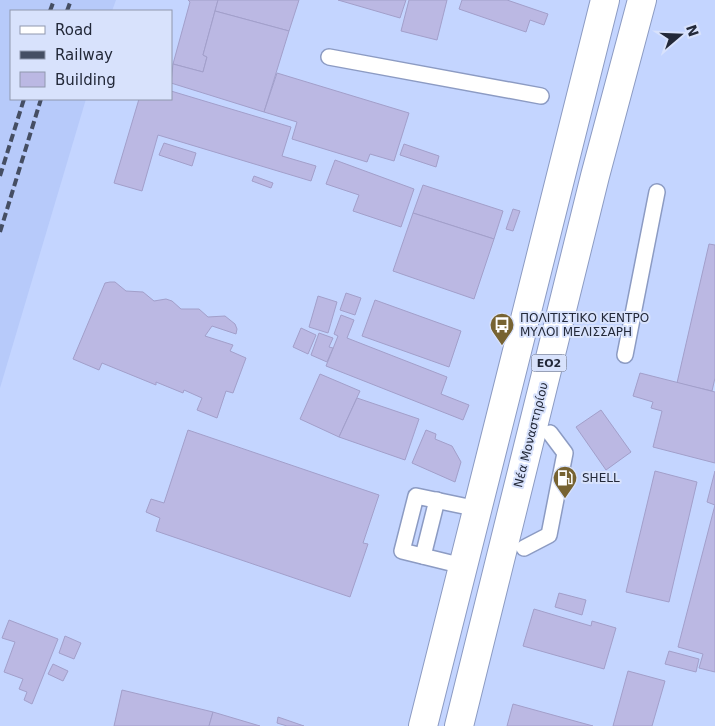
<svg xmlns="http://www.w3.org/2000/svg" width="715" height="726" font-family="'DejaVu Sans',sans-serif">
	<rect width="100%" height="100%" fill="#c4d5ff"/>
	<polygon fill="#b7cafa" points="0,0 116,0 112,11 11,11 11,99 86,99 0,388"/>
	<g fill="#bbb8e3" stroke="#a29fca">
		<polygon points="188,0 218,0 203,55 207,57 203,72 173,64 190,2"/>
		<polygon points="218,0 299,0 289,31 215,11"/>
		<polygon points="338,0 406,0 400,18"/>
		<polygon points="409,0 447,0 437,40 401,31"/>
		<polygon points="462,0 507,0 548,14 544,25 530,20 526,32 459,9"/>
		<polygon points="215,11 289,31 264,112 171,83 173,64 203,72 207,57 203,55"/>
		<polygon points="277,73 409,113 394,161 370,154 367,162 292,139 297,122 264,112"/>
		<polygon points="171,91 291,127 282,156 316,166 311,181 158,135 142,191 114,183 139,99 171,99"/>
		<polygon points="164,143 196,153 192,166 159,155"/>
		<polygon points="404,144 439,156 436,167 400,155"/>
		<polygon points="335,160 414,189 401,227 353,211 359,195 326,184"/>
		<polygon points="254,176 273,183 271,188 252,181"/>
		<polygon points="423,185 503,211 494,239 413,213"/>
		<polygon points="513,209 520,211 513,231 506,229"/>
		<polygon points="413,213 494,239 474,299 393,271"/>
		<polygon points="709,244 715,245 715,378 712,391 677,383"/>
		<polygon points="110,282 115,282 126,291 143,292 154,301 166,299 172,301 181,309 199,309 208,317 225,316 235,324 237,329 236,334 212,326 205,336 233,345 230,351 246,358 233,393 226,391 217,418 197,410 202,398 184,390 183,393 156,382 156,385 102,363 99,370 73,359 105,283"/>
		<polygon points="346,293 361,298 355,315 340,310"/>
		<polygon points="318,296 337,302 328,333 309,327"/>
		<polygon points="375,300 461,331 449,367 362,336"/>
		<polygon points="341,315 354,320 347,338 447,377 441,394 469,405 463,420 326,366 338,336 334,334"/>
		<polygon points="301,328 316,335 308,354 293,347"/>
		<polygon points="319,333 333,338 329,347 333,348 327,362 311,355"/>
		<polygon points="640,373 715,392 715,463 653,447 662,411 651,408 653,402 633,396"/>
		<polygon points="320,374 360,391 339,437 300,419"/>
		<polygon points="357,398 419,419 405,460 339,437"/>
		<polygon points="601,410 631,452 606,470 576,427"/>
		<polygon points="188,430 379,495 363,543 368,544 350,597 156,531 160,518 146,512 151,499 164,503"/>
		<polygon points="426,430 436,434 435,439 452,446 461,462 455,482 412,463"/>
		<polygon points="655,471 697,482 669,602 626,592"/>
		<polygon points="715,471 715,672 699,668 703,654 678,647 715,505 707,502"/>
		<polygon points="559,593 586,600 582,615 555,607"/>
		<polygon points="534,609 591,626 592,621 616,628 604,669 523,646"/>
		<polygon points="9,620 58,639 32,704 24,700 27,692 19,689 23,679 4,672 15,642 2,638"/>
		<polygon points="65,636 81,643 74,659 59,653"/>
		<polygon points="669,651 699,659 696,672 665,664"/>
		<polygon points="53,664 68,671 63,681 48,674"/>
		<polygon points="628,671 665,681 652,726 613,726"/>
		<polygon points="122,690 213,712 209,726 114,726"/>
		<polygon points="513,704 593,726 507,726"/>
		<polygon points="213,712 260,726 209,726"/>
		<polygon points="278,717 304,726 287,726 277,723"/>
	</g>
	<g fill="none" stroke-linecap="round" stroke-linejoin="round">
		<defs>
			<g id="lane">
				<polyline points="329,57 541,96"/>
				<polyline points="625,355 657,192"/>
				<polyline points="524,548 549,535 565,453 550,433"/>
				<polyline points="423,556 437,500"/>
				<polyline points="463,566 402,551 416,496 478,509"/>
			</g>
			<g id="primary">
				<polyline points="423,726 605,0"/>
				<polyline points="459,726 595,176 642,0"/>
			</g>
		</defs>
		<use href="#lane" stroke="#8c9bc3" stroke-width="18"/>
		<use href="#primary" stroke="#8c9bc3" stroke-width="30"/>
		<use href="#lane" stroke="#fff" stroke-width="15"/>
		<use href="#primary" stroke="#fff" stroke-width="28"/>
		<g stroke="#454e63" stroke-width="4" stroke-dasharray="8 4" stroke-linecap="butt">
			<polyline points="50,11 54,0"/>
			<polyline points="67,11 71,0"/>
			<polyline points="0,176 24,99"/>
			<polyline points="0,232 41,99"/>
		</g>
	</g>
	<defs>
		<symbol id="bus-pin" viewBox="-11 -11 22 30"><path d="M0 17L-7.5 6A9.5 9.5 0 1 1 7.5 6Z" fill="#776332" stroke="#d8e2fc"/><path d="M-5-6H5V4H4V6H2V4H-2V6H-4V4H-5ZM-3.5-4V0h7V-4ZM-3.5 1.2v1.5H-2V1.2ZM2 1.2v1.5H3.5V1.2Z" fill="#fff"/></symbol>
		<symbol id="fuel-pin" viewBox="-11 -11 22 30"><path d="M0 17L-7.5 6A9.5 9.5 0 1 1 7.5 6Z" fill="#776332" stroke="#d8e2fc"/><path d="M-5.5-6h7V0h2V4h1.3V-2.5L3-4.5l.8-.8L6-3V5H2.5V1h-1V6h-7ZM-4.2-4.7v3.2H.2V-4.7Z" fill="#fff"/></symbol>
	</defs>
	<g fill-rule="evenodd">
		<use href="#bus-pin" x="488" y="311" width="28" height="38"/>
		<use href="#fuel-pin" x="551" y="464" width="28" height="38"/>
	</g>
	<g text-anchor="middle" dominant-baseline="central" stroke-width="4" stroke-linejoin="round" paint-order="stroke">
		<rect fill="#d8e2fc" stroke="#596074" stroke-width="1" x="531.5" y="354.5" width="35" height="17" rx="4"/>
		<g font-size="11" font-weight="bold" fill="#232939">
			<text x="549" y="363">ΕΟ2</text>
		</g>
		<g font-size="12" fill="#232939" stroke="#d8e2fc" text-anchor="start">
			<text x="520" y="318">ΠΟΛΙΤΙΣΤΙΚΟ ΚΕΝΤΡΟ<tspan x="520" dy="14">ΜΥΛΟΙ ΜΕΛΙΣΣΑΡΗ</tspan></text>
			<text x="582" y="478">SHELL</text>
		</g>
		<g font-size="12" fill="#232939" stroke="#d8e2fc">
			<text transform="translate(531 435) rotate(-76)">Νέα Μοναστηρίου</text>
		</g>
	</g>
	<rect x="10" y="10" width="162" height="90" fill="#d8e2fc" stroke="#9098ae"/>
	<rect x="20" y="26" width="25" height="8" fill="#ffffff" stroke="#9098ae"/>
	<text x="55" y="35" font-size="15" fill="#232939">Road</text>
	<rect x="20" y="51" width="25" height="8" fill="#454e63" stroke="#9098ae"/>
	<text x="55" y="60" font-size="15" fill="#232939">Railway</text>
	<rect x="20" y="72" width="25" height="15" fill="#bbb8e3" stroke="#9098ae"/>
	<text x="55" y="85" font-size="15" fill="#232939">Building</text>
	<g transform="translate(680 35) rotate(71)" stroke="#d8e2fc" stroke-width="4" paint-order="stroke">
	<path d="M0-4L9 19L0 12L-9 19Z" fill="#232939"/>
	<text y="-8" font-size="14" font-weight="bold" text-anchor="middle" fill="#232939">N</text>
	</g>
</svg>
